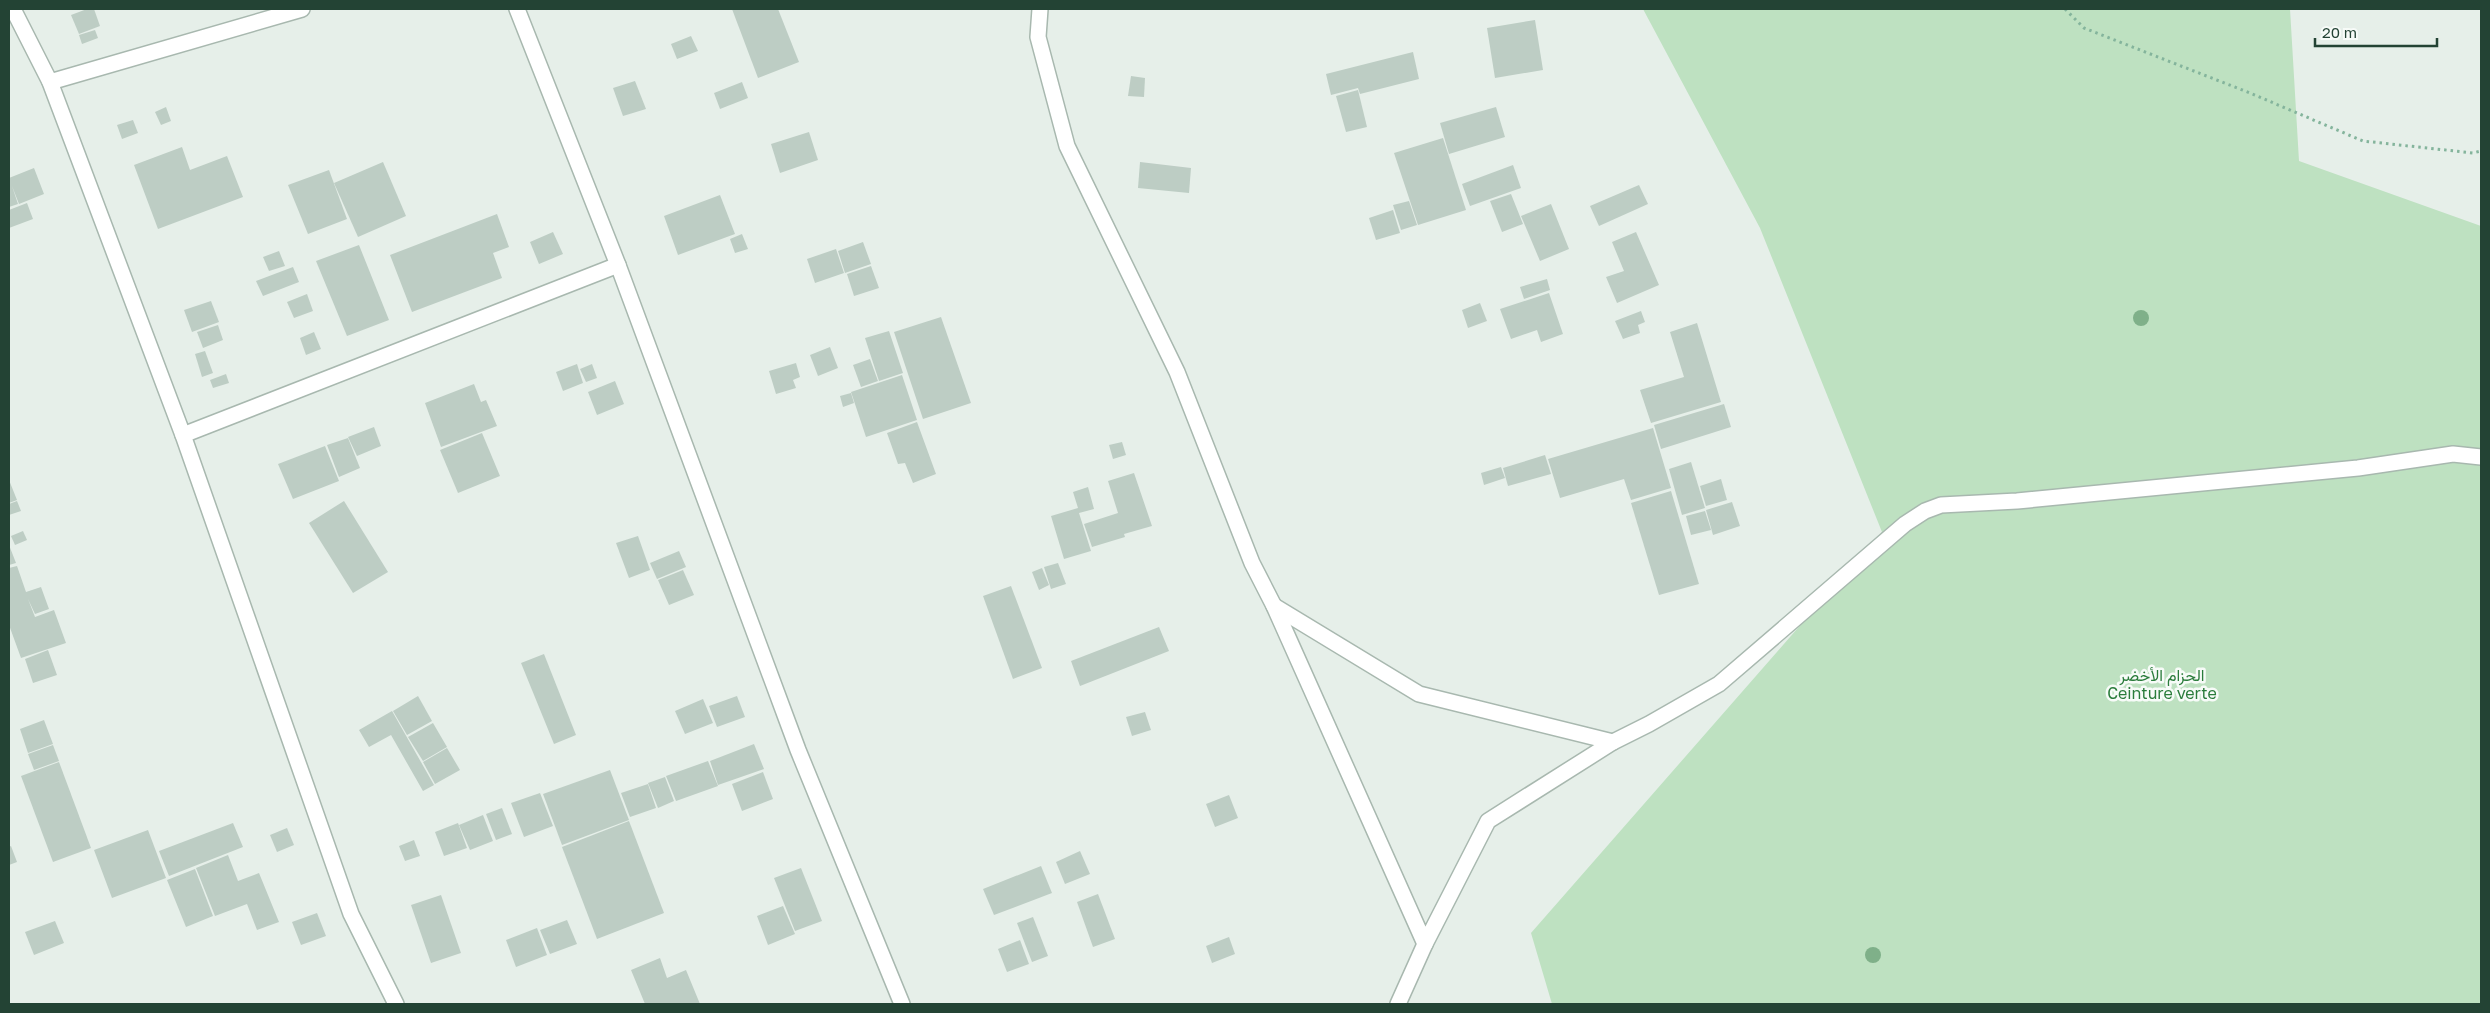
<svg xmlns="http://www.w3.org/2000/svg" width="2490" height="1013" font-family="'Golos Text',Vazirmatn,sans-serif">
	<rect width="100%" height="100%" fill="#e6efe9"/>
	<polygon fill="#bee1c1" points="1643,9 2290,9 2299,161 2481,226 2481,1004 1552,1004 1531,933 1882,532 1760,228"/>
	<g fill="#bdcdc4">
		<polygon points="87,9 94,9 100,26 79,34 71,15"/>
		<polygon points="732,9 778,9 799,62 758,78"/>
		<polygon points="1535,20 1543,70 1495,78 1487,28"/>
		<polygon points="95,30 98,38 82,44 79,35"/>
		<polygon points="691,36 698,51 677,59 671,44"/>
		<polygon points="1413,52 1419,79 1360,94 1358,88 1331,95 1326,74"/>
		<polygon points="1131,76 1145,78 1144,97 1128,96"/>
		<polygon points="635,81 646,109 623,116 613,88"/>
		<polygon points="742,82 748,98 720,109 714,93"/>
		<polygon points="1358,90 1367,127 1346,132 1336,96"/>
		<polygon points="166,107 171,121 161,125 155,112"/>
		<polygon points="1496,107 1505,137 1449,154 1440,123"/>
		<polygon points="133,120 138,133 122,139 117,125"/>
		<polygon points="809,132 818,160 780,173 771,144"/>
		<polygon points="1443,138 1466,210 1418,225 1394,153"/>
		<polygon points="182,147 190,170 227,156 243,197 158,229 134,165"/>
		<polygon points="383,162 406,216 358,237 334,183"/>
		<polygon points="1140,162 1191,168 1189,193 1138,188"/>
		<polygon points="1513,165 1521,188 1470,206 1462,184"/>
		<polygon points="34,168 44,194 19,204 12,186 18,204 9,207 9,178"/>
		<polygon points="329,170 347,219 308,234 288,185"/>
		<polygon points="1639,185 1648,204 1599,226 1590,206"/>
		<polygon points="1511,194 1523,224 1502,232 1490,201"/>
		<polygon points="720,195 735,234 678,255 664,216"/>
		<polygon points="1409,201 1417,225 1401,230 1393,205"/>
		<polygon points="27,203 33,219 9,228 9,210"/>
		<polygon points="1551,204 1569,249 1540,261 1521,216"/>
		<polygon points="1393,210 1400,233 1376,240 1369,218"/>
		<polygon points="497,214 509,247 493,253 502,278 412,312 390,255"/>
		<polygon points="553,232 563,254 539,264 530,242"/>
		<polygon points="1636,232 1659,285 1617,303 1606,277 1624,271 1612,242"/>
		<polygon points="742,234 748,249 735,253 730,239"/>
		<polygon points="863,242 871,264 845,273 838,251"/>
		<polygon points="359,245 389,320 347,336 316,261"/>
		<polygon points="836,249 844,273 815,283 807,259"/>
		<polygon points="279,251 285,266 269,271 263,257"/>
		<polygon points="871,266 879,288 854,296 847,274"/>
		<polygon points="293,267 299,282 263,296 256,281"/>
		<polygon points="1547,279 1550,290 1524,299 1520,287"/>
		<polygon points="1549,293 1563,334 1541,342 1537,330 1511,339 1500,309"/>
		<polygon points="307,294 313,311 294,318 287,302"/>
		<polygon points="211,301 219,322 192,332 184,310"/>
		<polygon points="1480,303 1487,321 1468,328 1462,310"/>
		<polygon points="1641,311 1645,322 1638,325 1640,333 1623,339 1615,321"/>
		<polygon points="941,317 971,403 923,419 894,332"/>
		<polygon points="1697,323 1721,402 1651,423 1640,390 1684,377 1670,332"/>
		<polygon points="218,325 223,340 203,348 197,332"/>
		<polygon points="889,331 903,373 879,381 865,338"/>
		<polygon points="314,332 321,349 306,355 300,338"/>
		<polygon points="830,347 838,368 818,376 810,355"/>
		<polygon points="205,351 213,373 202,377 195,354"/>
		<polygon points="870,359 878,381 861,387 853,365"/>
		<polygon points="796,363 800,377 793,380 796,388 776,394 769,371"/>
		<polygon points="577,364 583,383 563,391 556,372"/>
		<polygon points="592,364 597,378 586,382 580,369"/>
		<polygon points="226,374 229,383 213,388 210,380"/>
		<polygon points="902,375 917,420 866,437 851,392"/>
		<polygon points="615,381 624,404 597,415 588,392"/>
		<polygon points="474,384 481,402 486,400 497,426 441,447 425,403"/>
		<polygon points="851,393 854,403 843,407 840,396"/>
		<polygon points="1724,404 1731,427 1661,449 1654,425"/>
		<polygon points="917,422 936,474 913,483 905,463 898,464 887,433"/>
		<polygon points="374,427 381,446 357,456 348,437"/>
		<polygon points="1653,428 1671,488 1631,500 1624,479 1560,498 1548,459"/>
		<polygon points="482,433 500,476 458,493 440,450"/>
		<polygon points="348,438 360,468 339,477 327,445"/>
		<polygon points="1122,442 1126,455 1113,459 1109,445"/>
		<polygon points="325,446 339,481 293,499 278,464"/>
		<polygon points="1545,455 1551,474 1508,486 1503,468"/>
		<polygon points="1691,462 1705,508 1682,515 1669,469"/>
		<polygon points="1501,467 1505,478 1484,485 1481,473"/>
		<polygon points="1134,473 1152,526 1124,534 1125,537 1092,547 1084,524 1118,513 1108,481"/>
		<polygon points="1721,479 1727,500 1706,506 1700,486"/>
		<polygon points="9,480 17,500 9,503"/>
		<polygon points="1088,487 1094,509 1079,513 1091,551 1064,559 1051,516 1078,508 1073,492"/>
		<polygon points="1671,491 1699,584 1659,595 1631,503"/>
		<polygon points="17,501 21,511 9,515 9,504"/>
		<polygon points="344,501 388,572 353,593 309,523"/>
		<polygon points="1732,502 1740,526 1713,535 1706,510"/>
		<polygon points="1705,511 1711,530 1691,535 1686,516"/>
		<polygon points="23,531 27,540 15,545 11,536"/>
		<polygon points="638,536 650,570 629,578 616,543"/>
		<polygon points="9,545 16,563 9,565"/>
		<polygon points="679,551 686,567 657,579 650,563"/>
		<polygon points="1058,563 1066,584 1051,589 1044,567"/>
		<polygon points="17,566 26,592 41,587 49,609 35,614 28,599 35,617 54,610 66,643 21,658 9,625 9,568"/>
		<polygon points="1042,568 1049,585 1039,590 1032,572"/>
		<polygon points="683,570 694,595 669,605 658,580"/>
		<polygon points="1011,586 1042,668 1013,679 983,596"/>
		<polygon points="1159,627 1169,651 1080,686 1071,661"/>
		<polygon points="48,650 57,675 33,683 25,659"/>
		<polygon points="544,654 576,735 554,744 521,663"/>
		<polygon points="418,696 432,721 407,735 393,711"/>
		<polygon points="737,696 745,717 717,727 709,706"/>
		<polygon points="703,699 713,723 685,734 675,711"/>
		<polygon points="392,711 434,785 423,791 391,735 369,747 359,730"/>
		<polygon points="1145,712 1151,730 1132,736 1126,717"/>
		<polygon points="44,720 53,744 28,753 20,729"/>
		<polygon points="433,723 447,747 423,761 408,737"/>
		<polygon points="754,744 764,769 718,785 710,761"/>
		<polygon points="53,745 59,761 34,770 28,754"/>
		<polygon points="447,748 460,770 435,784 423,762"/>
		<polygon points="708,761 718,786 676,801 666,776"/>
		<polygon points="59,762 91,848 53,862 21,776"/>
		<polygon points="610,770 629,820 562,845 543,794"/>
		<polygon points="763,772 773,799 742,811 732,784"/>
		<polygon points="665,777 674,801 658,808 648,783"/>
		<polygon points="648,784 656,808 630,817 621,793"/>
		<polygon points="540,793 553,826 524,837 511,803"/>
		<polygon points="1229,795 1238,818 1215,827 1206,804"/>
		<polygon points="502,808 512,834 496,840 486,814"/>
		<polygon points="483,815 493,841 470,850 459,825"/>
		<polygon points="629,821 664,913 597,939 562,847"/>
		<polygon points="233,823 243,847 169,876 159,851"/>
		<polygon points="458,823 467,848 444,856 435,832"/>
		<polygon points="287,828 294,845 277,852 270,835"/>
		<polygon points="148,830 166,878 112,898 94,850"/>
		<polygon points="414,840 420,856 405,861 399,846"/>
		<polygon points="11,846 17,862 9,865 9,847"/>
		<polygon points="1080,851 1090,874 1065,884 1056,862"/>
		<polygon points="228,855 238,881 259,873 279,922 257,930 247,904 215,916 196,868"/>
		<polygon points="1041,866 1052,893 994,915 983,889"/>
		<polygon points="801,868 822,921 795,931 774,878"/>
		<polygon points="195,869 213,916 186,927 167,880"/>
		<polygon points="1098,894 1115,939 1093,947 1077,902"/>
		<polygon points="441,895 461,953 431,963 411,905"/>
		<polygon points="783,906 795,934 768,945 757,916"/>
		<polygon points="317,913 326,936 301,945 292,922"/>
		<polygon points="1033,917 1048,956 1032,962 1017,923"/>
		<polygon points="567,920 577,944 550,954 540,930"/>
		<polygon points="55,921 64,943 34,955 25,932"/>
		<polygon points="537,928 547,955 516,967 506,940"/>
		<polygon points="1229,937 1235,954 1212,963 1206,946"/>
		<polygon points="1020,940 1029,964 1007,972 998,949"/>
		<polygon points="660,958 667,978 686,970 700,1004 645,1004 631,970"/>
	</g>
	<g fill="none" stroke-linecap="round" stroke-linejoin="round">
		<defs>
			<g id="minor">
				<polyline points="13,9 50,82 183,435 351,914 396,1004"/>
				<polyline points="517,9 618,265 798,750 902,1004"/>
				<polyline points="1040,9 1038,37 1067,146 1177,372 1252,563 1274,606 1425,944 1488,821 1613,742 1649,724 1719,684 1905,524 1925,511 1941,505 2017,501 2358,468 2453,454 2481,457"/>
				<polyline points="50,82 302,9"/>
				<polyline points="183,435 618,265"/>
				<polyline points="1274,606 1419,694 1613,742"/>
				<polyline points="1398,1004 1425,944"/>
			</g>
		</defs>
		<use href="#minor" stroke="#a8b8af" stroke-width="18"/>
		<polyline stroke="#84b49c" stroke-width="3" stroke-dasharray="2.5 4" stroke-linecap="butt" points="2065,9 2084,28 2250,93 2363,141 2473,153 2481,151"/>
		<use href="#minor" stroke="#fff" stroke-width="15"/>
	</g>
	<g fill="#7fb089">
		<circle cx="2141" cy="318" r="8"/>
		<circle cx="1873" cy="955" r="8"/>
	</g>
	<g text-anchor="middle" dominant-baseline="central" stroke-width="5" stroke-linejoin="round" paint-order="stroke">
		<g font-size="16" fill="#2a7c3b" stroke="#f7fbf8">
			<text x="2162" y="675">الحزام الأخضر<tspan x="2162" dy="18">Ceinture verte</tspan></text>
		</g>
	</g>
	<rect width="2490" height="1013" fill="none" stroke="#234334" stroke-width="20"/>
	<path d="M2315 38v8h122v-8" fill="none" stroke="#234334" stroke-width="2.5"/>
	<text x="2322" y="38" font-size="15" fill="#234334" stroke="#f7fbf8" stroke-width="4" paint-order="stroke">20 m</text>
</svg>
